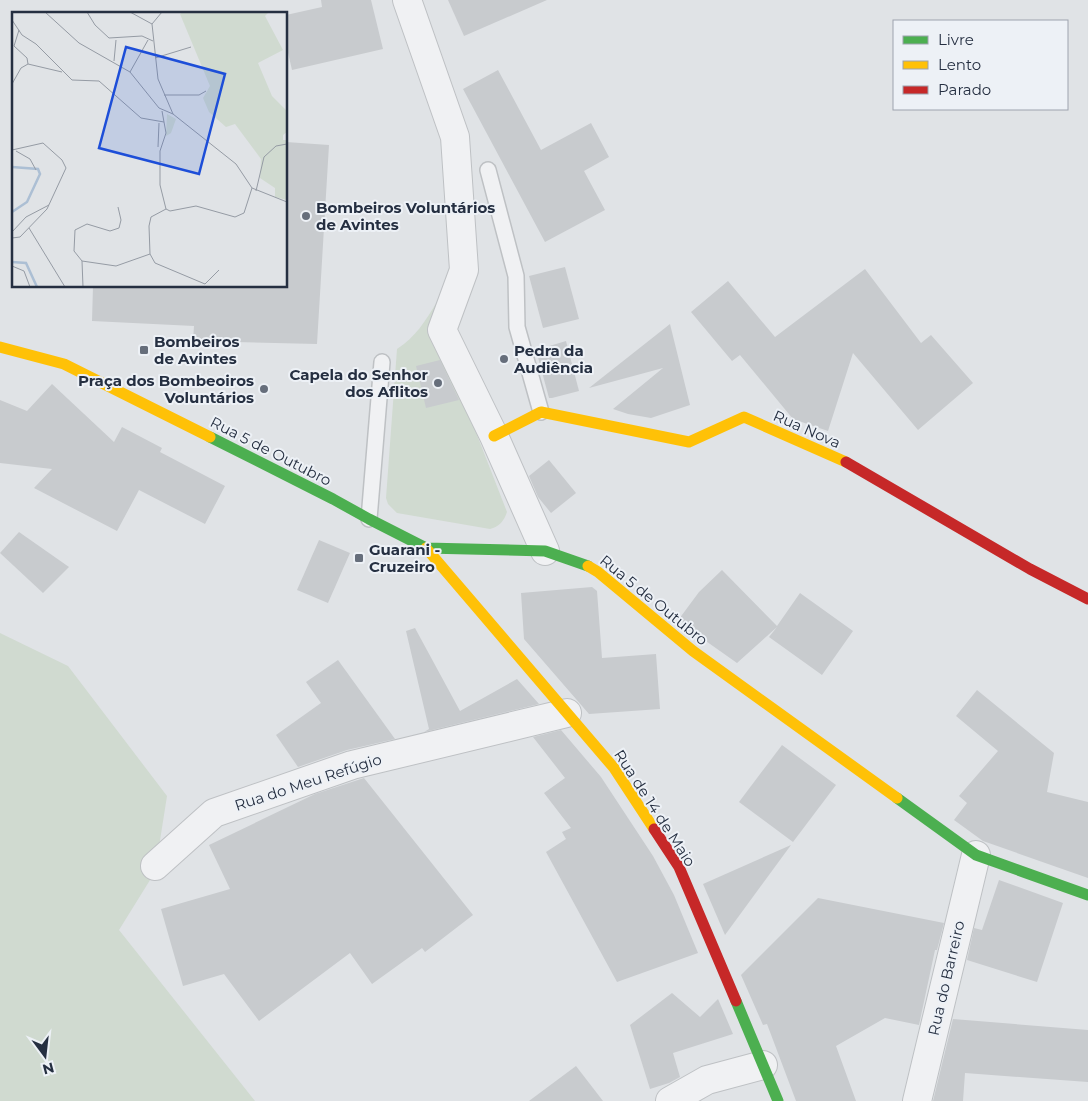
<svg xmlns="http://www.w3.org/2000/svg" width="1088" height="1101" font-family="Montserrat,sans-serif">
	<rect width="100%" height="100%" fill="#e0e3e6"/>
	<g fill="#d0dad0">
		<path d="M437,302L439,341L450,358L460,400L463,399L507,512C504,521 499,527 490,529L397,513L388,504L386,498L397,349C416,337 425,321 437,302Z"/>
		<polygon points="0,633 68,666 167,796 155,872 119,930 255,1101 0,1101"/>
	</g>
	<g fill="#c8cbce">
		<polygon points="321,0 371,0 383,49 292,70 286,44 286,15 322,7"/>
		<polygon points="448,0 547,0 464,36"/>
		<polygon points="498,70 541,150 591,123 609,157 584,171 605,210 545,242 463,89"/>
		<polygon points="286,142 329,145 317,344 193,341 194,326 92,321 93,286 286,286"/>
		<polygon points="565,267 579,319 543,328 529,276"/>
		<polygon points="865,269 921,343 931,335 973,383 918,430 853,353 828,431 793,419 740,355 732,361 691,312 728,281 775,337"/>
		<polygon points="670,324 690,405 651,418 628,414 613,409 663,368 589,388"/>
		<polygon points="566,341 579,391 552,398 549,398 536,350"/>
		<polygon points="440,360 459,400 426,408 416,366"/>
		<polygon points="52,384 114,442 122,427 162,448 160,452 225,486 205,524 139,490 117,531 34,488 52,469 0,463 0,400 27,411"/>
		<polygon points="549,460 576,493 551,513 538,497 529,476"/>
		<polygon points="19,532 69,567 43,593 0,553"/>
		<polygon points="319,540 350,553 328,603 297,590"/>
		<polygon points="722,570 777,626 800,593 853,631 822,675 769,637 777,627 737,663 703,639 679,619 699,592"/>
		<polygon points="592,587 597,591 602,658 656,654 660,709 589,714 524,639 521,593"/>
		<polygon points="415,628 460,711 517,679 539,704 424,732 429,729 406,631"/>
		<polygon points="338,660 395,739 347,750 298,767 276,735 321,703 306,682"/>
		<polygon points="977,690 1054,753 1047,792 1088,802 1088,878 983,841 954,820 967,803 959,796 998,751 956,716"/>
		<polygon points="561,730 601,777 653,856 674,895 698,953 617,982 546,852 566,839 562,832 571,828 544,793 565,778 533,737"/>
		<polygon points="782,745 836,785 793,842 739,802"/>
		<polygon points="364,778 473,915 425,952 422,948 372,984 350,953 259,1021 224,974 183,986 161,909 230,889 209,845 315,794"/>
		<polygon points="791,845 725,935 703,884"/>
		<polygon points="999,880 1063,903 1037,982 967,960 974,928 982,930"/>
		<polygon points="818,898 944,923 937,950 935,950 919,1025 885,1018 836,1046 856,1101 796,1101 767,1024 763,1025 741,975"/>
		<polygon points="672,993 700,1017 718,999 733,1034 673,1053 680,1077 669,1083 650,1089 630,1025"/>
		<polygon points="953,1019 1088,1030 1088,1082 965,1073 963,1101 933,1101"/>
		<polygon points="576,1066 603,1101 529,1101"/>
	</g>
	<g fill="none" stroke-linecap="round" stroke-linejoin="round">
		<defs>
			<g id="lane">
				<polyline points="488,170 516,276 517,327 541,412"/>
				<polyline points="369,519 382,362"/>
			</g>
			<g id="street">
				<polyline points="407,0 455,137 464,270 442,330 494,436 545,551"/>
				<polyline points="155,866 214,813 352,765 567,713"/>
				<polyline points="670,1101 707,1080 763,1065"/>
				<polyline points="917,1101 976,855"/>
			</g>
		</defs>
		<use href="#lane" stroke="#bec1c4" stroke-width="18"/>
		<use href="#street" stroke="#bec1c4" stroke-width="30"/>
		<use href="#lane" stroke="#f0f1f3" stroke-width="15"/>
		<use href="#street" stroke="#f0f1f3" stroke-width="28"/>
		<g stroke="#4caf50" stroke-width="11">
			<polyline points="210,437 333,499 369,519 426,548 545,551 588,566"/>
			<polyline points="897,798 976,855 1088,895"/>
			<polyline points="736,1001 778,1101"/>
		</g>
		<g stroke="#ffc107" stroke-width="11">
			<polyline points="0,347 64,364 210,437"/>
			<polyline points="494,436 541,412 689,442 744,417 846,462"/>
			<polyline points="426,548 614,768 654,829"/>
			<polyline points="588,566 598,572 693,651 897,798"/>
		</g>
		<g stroke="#c62828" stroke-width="11">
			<polyline points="846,462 1030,569 1088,599"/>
			<polyline points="654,829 679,867 736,1001"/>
		</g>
	</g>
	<g fill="#666e7b" stroke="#edf1f6" stroke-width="2">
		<circle cx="306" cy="216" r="5"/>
		<rect x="139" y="345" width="10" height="10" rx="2.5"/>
		<circle cx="504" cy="359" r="5"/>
		<circle cx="438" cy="383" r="5"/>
		<circle cx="264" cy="389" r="5"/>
		<rect x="354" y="553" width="10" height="10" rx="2.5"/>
	</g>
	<g text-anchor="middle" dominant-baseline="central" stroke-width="4" stroke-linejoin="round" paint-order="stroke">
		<g font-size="15" font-weight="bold" fill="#252f41" stroke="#edf1f6" text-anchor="start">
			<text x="316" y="207">Bombeiros Voluntários<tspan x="316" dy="17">de Avintes</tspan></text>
			<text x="154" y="341">Bombeiros<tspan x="154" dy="17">de Avintes</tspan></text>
			<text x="514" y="350">Pedra da<tspan x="514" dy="17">Audiência</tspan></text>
			<text x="428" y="374" text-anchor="end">Capela do Senhor<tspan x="428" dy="17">dos Aflitos</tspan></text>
			<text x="254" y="380" text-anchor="end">Praça dos Bombeoiros<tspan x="254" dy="17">Voluntários</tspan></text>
			<text x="369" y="549">Guarani -<tspan x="369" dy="17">Cruzeiro</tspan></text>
		</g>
		<g font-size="15" fill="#252f41" stroke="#edf1f6">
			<text transform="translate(807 429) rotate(24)">Rua Nova</text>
			<text transform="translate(271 451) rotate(27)">Rua 5 de Outubro</text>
			<text transform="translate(654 600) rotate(39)">Rua 5 de Outubro</text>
			<text transform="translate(308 782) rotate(-18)">Rua do Meu Refúgio</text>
			<text transform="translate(655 808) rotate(57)">Rua de 14 de Maio</text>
			<text transform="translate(946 978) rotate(-77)">Rua do Barreiro</text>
		</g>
	</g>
	<g transform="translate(12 12)">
		<rect width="275" height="275" fill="#e0e3e6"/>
		<path d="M171,0H257L253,4L271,38L246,51L260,84L275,99V120L271,123V128H275V188L263,185V176L248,166L249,147L223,112L214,115L197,100L191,86L198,74L168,2ZM155,102L164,107L159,121L154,124Z" fill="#d0dad0"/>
		<path fill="none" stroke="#acbfd4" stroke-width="2.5" d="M0,155L26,157L28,162L15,190L0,200M0,250L14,251L25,275"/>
		<path fill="none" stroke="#959ba4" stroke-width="1" d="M33,0L67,31L118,60L147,96L161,102L224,152L240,176L275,190M75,0L83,13L97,26L130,24L141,29M118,0L140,12L146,67L161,102M0,8L10,23L24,32L60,68L87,69L129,106L152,110M140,12L150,0M7,18L2,34L15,46L16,52M143,46L179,35M102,49L104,28M16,52L50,60M118,60L136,28M0,72L9,56L16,52M152,83H187L194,79M150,99L154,121L148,139V173L154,197M146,135L147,111M0,138L31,131L50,148L54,156L35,197L8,225L0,226M4,139L18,147L24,158M244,179L252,145L264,134L275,132M154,197L139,205L137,214L138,242L143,251L193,272L207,258M154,197L158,199L184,194L223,205L232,201L240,176M17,216L53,275M0,220L14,205L37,193M70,249L62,239L63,218L75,212L98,219L107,216L109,208L106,195M70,249L104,254L138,242M70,249L71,275M0,254L12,259L18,275"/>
		<path fill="#1d4ed8" fill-opacity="0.15" stroke="#1d4ed8" stroke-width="2.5" d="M114,35L213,62L187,162L87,136Z"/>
		<rect width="275" height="275" fill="none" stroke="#252f41" stroke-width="2.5"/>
	</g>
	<rect x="893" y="20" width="175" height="90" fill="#edf1f6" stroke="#9da3ae"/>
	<rect x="903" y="36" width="25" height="8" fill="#4caf50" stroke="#9da3ae"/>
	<text x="938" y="45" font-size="15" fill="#252f41">Livre</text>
	<rect x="903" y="61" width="25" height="8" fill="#ffc107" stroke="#9da3ae"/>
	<text x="938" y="70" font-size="15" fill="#252f41">Lento</text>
	<rect x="903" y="86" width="25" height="8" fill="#c62828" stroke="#9da3ae"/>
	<text x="938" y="95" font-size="15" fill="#252f41">Parado</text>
	<g transform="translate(45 1056) rotate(165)" stroke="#edf1f6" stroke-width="4" paint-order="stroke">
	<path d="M0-4L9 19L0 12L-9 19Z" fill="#252f41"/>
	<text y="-8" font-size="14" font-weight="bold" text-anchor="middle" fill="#252f41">N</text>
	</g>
</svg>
